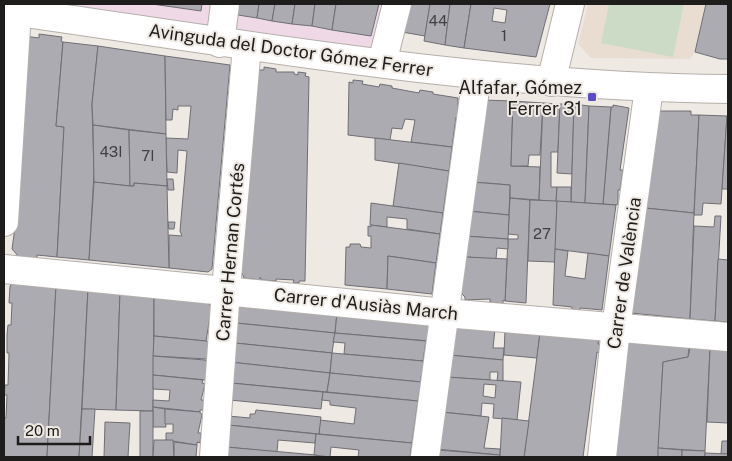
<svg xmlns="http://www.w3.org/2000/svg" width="732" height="461" font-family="'Public Sans',sans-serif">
	<rect width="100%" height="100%" fill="#efe9e3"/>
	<polygon fill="#efd9e7" points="4,4 397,4 382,63"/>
	<polygon fill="#e9ddd2" points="588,4 706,4 695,52 690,59 591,58 578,44"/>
	<polygon fill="#cbdbc5" points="609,4 684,4 673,57 601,43"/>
	<g fill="#acabb2" stroke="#6e6e74" fill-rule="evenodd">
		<polygon points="152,4 202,4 201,11"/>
		<polygon points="239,4 259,4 257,18 238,15"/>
		<polygon points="259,4 275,4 272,21 257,18"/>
		<polygon points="275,4 295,4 292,24 272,21"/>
		<polygon points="295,4 315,4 312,26 292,24"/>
		<polygon points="315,4 336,4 332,30 312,26"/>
		<polygon points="336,4 379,4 371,36 332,30"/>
		<polygon points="410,4 430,4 425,36 402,32"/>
		<polygon points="430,4 450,4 445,45 424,41"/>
		<polygon points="450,4 471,4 464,48 445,45"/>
		<path d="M471,4H550L536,57L464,48ZM494,8L507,10L505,23L492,21Z"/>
		<polygon points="706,4 728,4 728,59 720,59 695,52"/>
		<polygon points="39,34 62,37 61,41 63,42 56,126 64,127 57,257 37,255 37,258 19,257 12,249 18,206 24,36 39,38"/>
		<polygon points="63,42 98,46 92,104 94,173 89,260 57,257 64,127 56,126"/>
		<polygon points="98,46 165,56 166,134 93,125 92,104"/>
		<polygon points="165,56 230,65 212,269 208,272 169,268 169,235 182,236 180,231 187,151 178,150 177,173 167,172 166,138 188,139 191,106 178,106 178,110 173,109 172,120 166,120"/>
		<polygon points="264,67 276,69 276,72 294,72 294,74 298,75 298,72 306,73 305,76 309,77 305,281 299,281 299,283 293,283 294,280 276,279 276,281 262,280 260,277 260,280 244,278 241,271 259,70 264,70"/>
		<polygon points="353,80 363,81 362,84 379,87 380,84 392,86 392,88 419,93 420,90 433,92 433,94 458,98 458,118 456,117 452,147 411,142 415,120 405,119 402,129 392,128 390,140 348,135 349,82 353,83"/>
		<polygon points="482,100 513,101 511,166 540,167 539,200 510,198 510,185 472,182"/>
		<polygon points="513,101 543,103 540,155 529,155 528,166 511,166"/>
		<polygon points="543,103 560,104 558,152 551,152 551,187 557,187 556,202 539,200"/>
		<polygon points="560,104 574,104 572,174 557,173"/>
		<polygon points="574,104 589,106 585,203 571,202"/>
		<polygon points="613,105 629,108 620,170 623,170 620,190 618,190 618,204 616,205 603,204 611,107 613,107"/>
		<polygon points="589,106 611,107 603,204 585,203"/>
		<polygon points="656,111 691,111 691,115 699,115 694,213 645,208"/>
		<polygon points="699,115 727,116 721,204 703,203 702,215 694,215"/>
		<polygon points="727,116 728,116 728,189 722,189"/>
		<polygon points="93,125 129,130 130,186 94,182"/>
		<polygon points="129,130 166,134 167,186 134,183 134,186 130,186"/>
		<polygon points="375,138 452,147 449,171 375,160"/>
		<polygon points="399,163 449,171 443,213 393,206"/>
		<polygon points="167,179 173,179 174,190 168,190"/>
		<polygon points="94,182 130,186 134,186 134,183 167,186 169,268 89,260"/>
		<polygon points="472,182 510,185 509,215 468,211"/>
		<polygon points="557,187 571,187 571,202 556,202"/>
		<polygon points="510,198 530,200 526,303 505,301 508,239 518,239 518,235 508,234"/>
		<polygon points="530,200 557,201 555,262 528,261"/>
		<polygon points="557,201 616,205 609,256 555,249"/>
		<polygon points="371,203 443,213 440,234 407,229 407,219 387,217 387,227 370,225"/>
		<polygon points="645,208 694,213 690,319 631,313"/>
		<polygon points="468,211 509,215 508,239 465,236"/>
		<polygon points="715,216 721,216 715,321 690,319 694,226 714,227"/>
		<polygon points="168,222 175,222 174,229 169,229"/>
		<polygon points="371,225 440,234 436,263 388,256 387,289 345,285 346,247 350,247 350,244 360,244 361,247 371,248 371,236 368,236 368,226 371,227"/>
		<polygon points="465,236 508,239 508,249 497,248 496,259 466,257"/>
		<polygon points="555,249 568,251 565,276 585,279 588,253 609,256 602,310 580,308 580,311 572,310 572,307 553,305"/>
		<polygon points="388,256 436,263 432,294 387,289"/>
		<polygon points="466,257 507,259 505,301 503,300 503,304 490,302 490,299 465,300 465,297 459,291"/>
		<polygon points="718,259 728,260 728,322 715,321"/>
		<polygon points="16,280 56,286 47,457 4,457 4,418 6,418 7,395 4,395 5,385 8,385 9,353 7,353 7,334 8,325 11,325 12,303 9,303 10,286"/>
		<polygon points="56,286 88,289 79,457 47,457"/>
		<polygon points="88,289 120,292 116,410 82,409"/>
		<polygon points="120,292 154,295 153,411 116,410"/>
		<polygon points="154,295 209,301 209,305 212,305 206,341 154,336"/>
		<polygon points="242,304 337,313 335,333 236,323 238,307"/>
		<polygon points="337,313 431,324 429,341 335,333"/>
		<polygon points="236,323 335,333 332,353 235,343"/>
		<polygon points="453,325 495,329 493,348 504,348 503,360 449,355"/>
		<polygon points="505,330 540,333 537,358 504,355"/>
		<polygon points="335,333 426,341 423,361 344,354 345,343 333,342"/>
		<polygon points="540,333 599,339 598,344 600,344 599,353 597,352 583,457 524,457"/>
		<polygon points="154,336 206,341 209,343 207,359 153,356"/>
		<polygon points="627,338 689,347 688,357 663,362 658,457 612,457"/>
		<polygon points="235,343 332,353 330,373 230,362"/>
		<polygon points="691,344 708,346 710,349 705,451 658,448 663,362 688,357"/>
		<polygon points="712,348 728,351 728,423 707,422 710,349"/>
		<polygon points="332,353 423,361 423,363 426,364 424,377 421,376 421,382 330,373"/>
		<polygon points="449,355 503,360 503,381 497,381 498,372 490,372 490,380 446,377"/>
		<polygon points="153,356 205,360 208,362 206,380 153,375"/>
		<polygon points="230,362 330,373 327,392 231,383"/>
		<polygon points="330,373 421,382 418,401 327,392"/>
		<polygon points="153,375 203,380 202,383 205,384 201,400 204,400 203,410 200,410 200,412 153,407 153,400 169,401 170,390 153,389"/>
		<path d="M446,377L521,382L517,420L493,418L494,404L482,403L481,416L441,412ZM484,384L496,385L495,398L483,396Z"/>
		<polygon points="231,383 323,392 321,409 230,400"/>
		<polygon points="323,392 418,401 412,443 319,434 320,420 354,424 356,408 330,405 330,401 322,400"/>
		<polygon points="153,407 165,409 166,427 153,427"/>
		<polygon points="82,409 95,409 92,457 79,457"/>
		<polygon points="165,409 200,412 202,415 198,433 201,433 200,443 197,442 197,445 166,440 166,433 173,433 173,424 165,424"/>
		<polygon points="256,410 321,417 319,434 228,425 228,416 250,418 250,414 255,414"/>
		<rect x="140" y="411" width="13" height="46"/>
		<polygon points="441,412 489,417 484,448 500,449 500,455 436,449"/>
		<polygon points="502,418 529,421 524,457 500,457"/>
		<polygon points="105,422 130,423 128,457 104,457"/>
		<polygon points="228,425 316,434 315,443 278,440 277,452 226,447"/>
		<polygon points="316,434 412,443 410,457 358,457 359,450 331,447 330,457 314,455"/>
		<polygon points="154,440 173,440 174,457 153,457"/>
		<polygon points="722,441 728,441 728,454 721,454"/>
		<polygon points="174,442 197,445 196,456 199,457 174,457"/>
		<polygon points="226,447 316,455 316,457 225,457"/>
		<polygon points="658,448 682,450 682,457 658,457"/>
		<polygon points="438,450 500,455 500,457 435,457"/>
		<polygon points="682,450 705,451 705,457 682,457"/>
		<polygon points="705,453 728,454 728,457 705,457"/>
	</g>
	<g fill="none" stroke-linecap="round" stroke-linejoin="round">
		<defs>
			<g id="minor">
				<path d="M4,10C245,44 484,87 728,89"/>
				<polyline points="220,43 225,4"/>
				<polyline points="382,63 397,4"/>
				<polyline points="551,82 570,4"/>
				<polyline points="4,222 17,11"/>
				<polyline points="4,269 445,313 728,337"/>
				<polyline points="214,457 226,290 247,46"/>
				<polyline points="425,457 477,75"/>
				<polyline points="602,457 616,328 649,88"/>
			</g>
		</defs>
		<use href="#minor" stroke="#b5afaa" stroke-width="30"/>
		<use href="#minor" stroke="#fff" stroke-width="28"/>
	</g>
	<rect fill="#594cc4" stroke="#efe9e3" stroke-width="2" x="587" y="92" width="10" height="10" rx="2.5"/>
	<g text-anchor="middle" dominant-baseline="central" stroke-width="4" stroke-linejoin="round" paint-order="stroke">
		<g font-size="15" fill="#424041">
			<text x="438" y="20">44</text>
			<text x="504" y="35">1</text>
			<text x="111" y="151">43I</text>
			<text x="148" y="155">7I</text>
			<text x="542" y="233">27</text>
		</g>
		<g font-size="18" fill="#1f1d1b" stroke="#efe9e3">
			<text transform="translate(291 50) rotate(8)">Avinguda del Doctor Gómez Ferrer</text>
			<text transform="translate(230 252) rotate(-85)">Carrer Hernan Cortés</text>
			<text transform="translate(624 273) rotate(-82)">Carrer de València</text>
			<text transform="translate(366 304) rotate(6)">Carrer d'Ausiàs March</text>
		</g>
		<g font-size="18" fill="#1f1d1b" stroke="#efe9e3" text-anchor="end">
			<text x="582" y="87">Alfafar, Gómez<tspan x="582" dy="21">Ferrer 31</tspan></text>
		</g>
	</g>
	<rect width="732" height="461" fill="none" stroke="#1f1d1b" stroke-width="10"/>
	<path d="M18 436v8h72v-8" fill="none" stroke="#1f1d1b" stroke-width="2.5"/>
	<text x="25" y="436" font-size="15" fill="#1f1d1b" stroke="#efe9e3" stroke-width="4" paint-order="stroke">20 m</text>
</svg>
